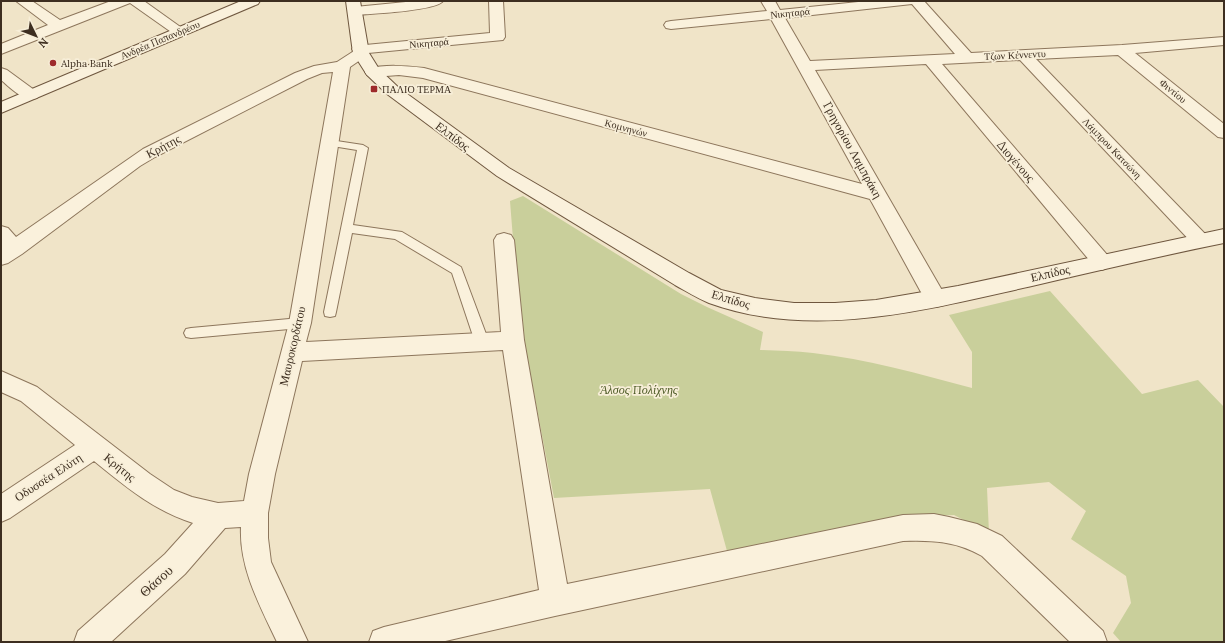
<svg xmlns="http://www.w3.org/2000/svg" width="1225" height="643" font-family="Lora,serif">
	<rect width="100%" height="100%" fill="#f0e4c8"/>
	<path fill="#c9cf9b" d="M523,196L681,294L707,307L763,332L760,350C778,351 795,351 813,353C867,359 919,374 972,388V352L949,315L1050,291L1142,394L1198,380L1224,407V642H1121L1113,633L1131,603L1126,576L1071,539L1086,511L1049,482L987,488L989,533L954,515L903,517L727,551L710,489L554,498L519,315L510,201Z"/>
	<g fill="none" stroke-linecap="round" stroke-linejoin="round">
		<defs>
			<g id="service">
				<polygon points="330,140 363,145 368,148 353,225 402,232 461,267 489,342 487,346 482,347 477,346 475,342 452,273 395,239 352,233 336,312 335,316 330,317 325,316 324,312 357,150 326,145 325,143 326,141"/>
				<polygon points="300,318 305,319 307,323 305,327 300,328 191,338 186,337 184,333 186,329 191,328"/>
			</g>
			<g id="minor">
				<polygon points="16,1 32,1 60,20 111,1 144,1 186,31 184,34 174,34 130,3 1,54 1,44 48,25"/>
				<path d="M416,1H443C436,11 370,14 355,15L350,14L348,11L350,8L355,7Z"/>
				<path d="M489,1H503L505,37L503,40L368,53L366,56L350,67L311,323L306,342L501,332L494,240L497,235L504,233L511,235L514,240L524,340L567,584L903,515L934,514L949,517L977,524L1002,536L1103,631L1107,642H1070L982,556C956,541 932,540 903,541L555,616L441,642H369L373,631L384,627L539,590L503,350L302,361L275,474L268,513V538L271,562L308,642H277C260,606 239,568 241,527L225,528L185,574L111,642H74L78,631L165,554L193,523C153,510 126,487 94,461L10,518L1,522V494L75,445L21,401L1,392V371L37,387L150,474L174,490L192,497L218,503L244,501L249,474L289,323L333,72L322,73L307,79L155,157L140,166L22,254L8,263L1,265V226L8,228L16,237L143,149L295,73L314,66L337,62L354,51L352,49L355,46L490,33Z"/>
				<path d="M761,1H775L780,10L868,1H924L971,53L1122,45L1224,37V45L1135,53L1224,124V138L1218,137L1118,55L1036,59L1211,240L1208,245L1201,247L1194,245L1020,60L942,64L1109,257L1112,262L1109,267L1102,270L1095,267L926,64L815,70L947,299L944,305L936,307L928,305L870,199L423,78L399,75L373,77L367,75L365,72L367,69C386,64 405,66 424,68L862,184L771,19L671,29L666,28L664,25L666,22L671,21L767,11ZM912,4L955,54L810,61L785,18Z"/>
				<path d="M1,68L7,70L37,92L39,95L37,98C23,102 11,88 1,80Z"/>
			</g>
			<g id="secondary">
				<polygon points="241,1 260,1 258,4 1,113 1,102"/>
				<path d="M346,1H360L369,53L379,69L399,88L509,168L689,273L721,290L755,298L794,303H835L876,300L958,286L1224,229V243C1160,256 1096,271 1032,286C928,309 813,341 709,303C697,298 686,291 675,285L497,176L387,94L367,75L353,53Z"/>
			</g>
		</defs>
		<use href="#service" stroke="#8d765c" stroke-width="2"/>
		<use href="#minor" stroke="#8d765c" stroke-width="2"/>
		<use href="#secondary" stroke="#6f573f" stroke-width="2"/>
		<use href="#service" fill="#faf1dc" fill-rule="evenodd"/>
		<use href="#minor" fill="#faf1dc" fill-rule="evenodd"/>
		<use href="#secondary" fill="#faf1dc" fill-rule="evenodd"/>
	</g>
	<g fill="#9e2a2b" stroke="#f7eed8" stroke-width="1.5">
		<circle cx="53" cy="63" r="4"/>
		<rect x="370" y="85" width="8" height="8" rx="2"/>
	</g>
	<g text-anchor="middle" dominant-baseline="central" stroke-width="3.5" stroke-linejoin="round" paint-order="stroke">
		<g font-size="10" fill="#3d2e20" stroke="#f7eed8">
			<text transform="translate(790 13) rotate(-6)">Νικηταρά</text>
			<text transform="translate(160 40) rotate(-23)">Ανδρέα Παπανδρέου</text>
			<text transform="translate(429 43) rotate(-5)">Νικηταρά</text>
			<text transform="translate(1015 55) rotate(-3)">Τζων Κέννεντυ</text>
			<text transform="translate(1173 91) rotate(39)">Φιντίου</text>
			<text transform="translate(626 128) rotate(15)">Κομνηνών</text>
			<text transform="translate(1112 148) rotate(46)">Λάμπρου Κατσώνη</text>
		</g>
		<g font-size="10" fill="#3d2e20" stroke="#f7eed8" text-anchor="start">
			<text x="61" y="63">Alpha Bank</text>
			<text x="382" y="89">ΠΑΛΙΟ ΤΕΡΜΑ</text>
		</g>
		<g font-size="12" fill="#3d2e20" stroke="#f7eed8">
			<text transform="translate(453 136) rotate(37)">Ελπίδος</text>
			<text transform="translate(163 146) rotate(-28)">Κρήτης</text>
			<text transform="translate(853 150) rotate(61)">Γρηγορίου Λαμπράκη</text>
			<text transform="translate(1016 161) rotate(49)">Διογένους</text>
			<text transform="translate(1050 273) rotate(-13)">Ελπίδος</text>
			<text transform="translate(731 299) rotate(16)">Ελπίδος</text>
			<text transform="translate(292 346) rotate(-77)">Μαυροκορδάτου</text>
			<text transform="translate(120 467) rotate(39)">Κρήτης</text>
			<text transform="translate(48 477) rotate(-33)">Οδυσσέα Ελύτη</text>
		</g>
		<g font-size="12" font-style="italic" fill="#4d5a26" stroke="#f7eed8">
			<text x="639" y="389">Άλσος Πολίχνης</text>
		</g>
		<g font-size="14" fill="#3d2e20" stroke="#f7eed8">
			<text transform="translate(156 581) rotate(-42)">Θάσου</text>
		</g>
	</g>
	<rect width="1225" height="643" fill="none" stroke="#3d2e20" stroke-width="4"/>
	<g transform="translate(36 36) rotate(133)" stroke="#f7eed8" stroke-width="3" paint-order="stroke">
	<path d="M0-3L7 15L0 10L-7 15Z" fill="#3d2e20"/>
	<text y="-6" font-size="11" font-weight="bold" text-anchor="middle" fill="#3d2e20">N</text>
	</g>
</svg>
